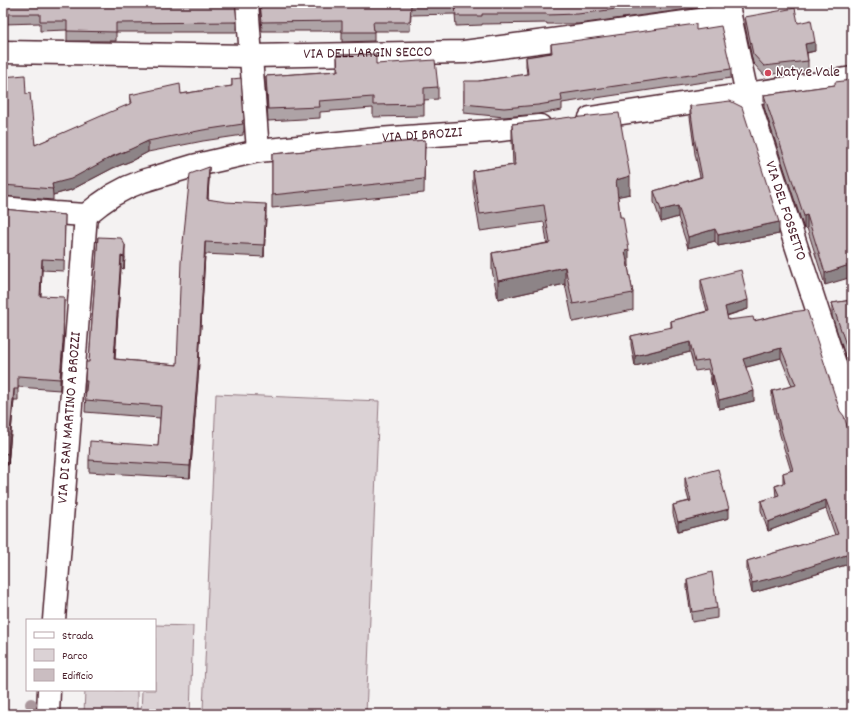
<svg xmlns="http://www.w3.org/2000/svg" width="855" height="717" font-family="Dekko,sans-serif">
	<rect width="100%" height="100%" fill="#f4f2f2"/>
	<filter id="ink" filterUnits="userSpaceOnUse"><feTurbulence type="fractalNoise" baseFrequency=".025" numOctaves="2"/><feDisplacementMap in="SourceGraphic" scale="8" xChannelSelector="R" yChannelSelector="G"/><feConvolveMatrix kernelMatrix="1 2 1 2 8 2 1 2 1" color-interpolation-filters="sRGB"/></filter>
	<g filter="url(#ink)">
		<g fill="#dbd2d5" stroke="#927880">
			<polygon points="216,394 379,401 366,714 278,714 203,711"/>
			<polygon points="155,625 193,626 190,714 141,714 142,690 155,690"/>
			<polygon points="85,690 137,690 137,714 84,714"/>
		</g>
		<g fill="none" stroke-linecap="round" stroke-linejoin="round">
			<defs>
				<g id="minor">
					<polyline points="247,3 258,151"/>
					<path id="s1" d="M728,3L730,16L747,94L754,117L852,416"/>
					<path id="s2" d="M3,52L251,56L464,52L730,16"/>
					<polyline points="590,118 852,78"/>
					<path id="s3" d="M3,208L54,213L86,215L100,204L113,195L128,187L143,181L193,166L258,151L378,139L491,131L540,126"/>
					<path id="s4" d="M54,620L86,215"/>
					<polyline points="48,714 49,690"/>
				</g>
			</defs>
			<use href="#minor" stroke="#4a1f2b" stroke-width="25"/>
			<use href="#minor" stroke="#fff" stroke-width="22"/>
		</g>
		<circle fill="#aa979c" cx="31" cy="704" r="6"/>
		<g fill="#aea3a6" stroke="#4a1f2b">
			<polygon points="3,3 237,22 237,32 116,32 116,41 67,41 67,30 40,31 40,23 3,24"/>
			<polygon points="260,3 696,3 696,8 578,24 547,24 547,23 482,24 482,25 456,26 455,14 411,15 410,31 374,31 374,41 342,42 342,31 262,31"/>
			<polygon points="745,17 798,23 815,51 807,53 808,61 808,70 764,75 753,63 745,26"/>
			<polygon points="696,30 731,69 731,78 562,103 562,110 538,114 504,117 464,113 464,90 479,81 527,74 526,66 526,57 551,53 551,44"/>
			<polygon points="337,55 376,64 438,87 438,99 424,100 424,116 373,117 373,108 320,112 320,118 268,121 266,88 266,76 337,71"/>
			<polygon points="3,77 26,94 35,145 130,105 130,95 181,94 232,86 232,79 244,120 244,132 243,132 243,135 203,141 148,152 131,161 113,168 71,190 53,195 53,200 3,196"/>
			<polygon points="852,80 825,285 807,228 804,229 764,107 764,95 835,85"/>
			<polygon points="690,106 779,234 718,246 715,241 688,248 678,217 661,222 654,202 654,191 700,177 695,154 690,117"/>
			<polygon points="571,118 630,194 618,196 620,217 629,267 628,267 633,293 633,310 573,322 565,284 498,299 492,270 492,253 547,243 544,222 480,231 473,188 473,171 513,165 512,141 512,124"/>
			<polygon points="425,140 424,193 272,208 272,154"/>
			<polygon points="209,179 208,199 266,216 264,257 205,254 198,379 190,478 89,472 89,460 158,446 160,418 85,412 86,393 85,392 85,381 89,362 98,237 125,257 124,269 121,268 115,359 177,365"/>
			<polygon points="3,209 65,215 64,271 42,270 41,296 63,353 60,390 18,387 18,400 14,400 8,465 3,465"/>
			<polygon points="701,280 748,309 727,316 728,320 754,321 792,312 852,563 781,585 752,593 747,570 747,561 835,535 826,509 768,531 761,510 761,501 776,497 775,486 783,483 783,473 791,471 780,435 772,401 772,391 792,386 781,358 746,367 754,401 719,409 713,384 712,385 708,369 695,371 690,352 635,366 631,345 631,336 671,328 671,321 707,311 701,289"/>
			<polygon points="852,300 852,376 832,316 832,303"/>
			<polygon points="685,478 729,518 678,531 673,514 673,505 689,501 685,487"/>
			<polygon points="687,579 717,608 717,618 692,622 687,588"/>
		</g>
		<g fill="#8d8487" stroke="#4a1f2b">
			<polygon points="815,42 815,51 805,53 805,44"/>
			<polygon points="148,141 148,152 131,161 113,168 71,190 53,195 52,184"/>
			<polygon points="209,167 209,179 207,211 207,199"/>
			<polygon points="630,176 630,194 616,197 616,180"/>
			<polygon points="266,204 266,216 264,257 264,245"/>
			<polygon points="678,206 678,217 661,222 661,210"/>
			<polygon points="807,215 807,228 804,229 804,216"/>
			<polygon points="779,222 779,234 718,246 718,235"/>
			<polygon points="715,229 715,241 688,248 688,237"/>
			<polygon points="205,242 205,254 198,379 190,478 190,466"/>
			<polygon points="125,245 125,257 124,269 124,257"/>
			<polygon points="629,250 629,267 625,268 625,251"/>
			<polygon points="121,256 121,268 114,371 114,359"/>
			<polygon points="42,259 42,270 40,307 40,296"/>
			<polygon points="852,264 852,277 825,285 825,273"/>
			<polygon points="565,267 565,284 498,299 498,281"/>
			<polygon points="64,297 63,353 60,390 60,379"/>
			<polygon points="748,300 748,309 725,316 725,307"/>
			<polygon points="690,342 690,352 635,366 635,356"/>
			<polygon points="781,348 781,358 743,368 743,359"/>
			<polygon points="712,375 713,375 713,384 712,385"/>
			<polygon points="14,389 14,400 8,465 8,454"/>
			<polygon points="754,391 754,401 719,409 719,400"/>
			<polygon points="852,476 852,486 849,477"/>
			<polygon points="826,500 826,509 768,531 768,522"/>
			<polygon points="729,509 729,518 678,531 678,522"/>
			<polygon points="852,553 852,563 781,585 752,593 752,583"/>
		</g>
		<g fill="#cabdc1" stroke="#4a1f2b">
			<polygon points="3,3 235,3 237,22 116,23 116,32 67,31 67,21 40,21 40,14 3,14"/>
			<polygon points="260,3 662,3 578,14 547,15 547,14 482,14 482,16 456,16 455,5 411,5 410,22 373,22 374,32 342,32 342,21 262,22"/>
			<polygon points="795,8 798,23 811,20 815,42 805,44 808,61 764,66 753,54 745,17"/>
			<polygon points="696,24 696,30 721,26 731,69 561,94 562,101 538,105 504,108 464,104 464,81 479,81 528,74 526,57 552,53 551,44"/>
			<polygon points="376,54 376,64 435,60 438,87 424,88 424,104 373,105 373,97 319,101 320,107 268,109 266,76 338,71 337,55"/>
			<polygon points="25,75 26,94 30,93 35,145 108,113 132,103 130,95 180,84 181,94 232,86 232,79 241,78 244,120 242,121 243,124 203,130 148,141 131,149 113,156 71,179 52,184 53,189 3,185 3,77"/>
			<polygon points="852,80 852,264 825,273 807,215 804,216 764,95 835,85 835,82"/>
			<polygon points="730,101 742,107 779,222 718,235 715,229 688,237 678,206 661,210 654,191 702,177 695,142 690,106"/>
			<polygon points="619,113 630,176 616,180 620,217 623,217 629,250 625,251 633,293 573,304 565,267 498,281 492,253 550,243 544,205 480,214 473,171 515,165 512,124 541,121 571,117 571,118"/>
			<polygon points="425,140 424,179 272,195 272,154"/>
			<polygon points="209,167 207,199 226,202 266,204 264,245 205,242 198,367 190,466 89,460 90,441 158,446 161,406 85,400 87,381 85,381 86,362 89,362 98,237 121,238 125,245 124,257 121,256 114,359 177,365 181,262 190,174"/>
			<polygon points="3,209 65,215 64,260 42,259 40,296 64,297 63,342 60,379 18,376 18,389 14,389 8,454 3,453"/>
			<polygon points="741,270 748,300 725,307 728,320 753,317 754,321 792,312 807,310 840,411 844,416 852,442 852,476 849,477 852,486 852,553 781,576 752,583 747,561 838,534 826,500 768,522 761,501 779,495 775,486 785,483 783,473 793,470 780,426 772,391 796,385 781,348 743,359 754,391 719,400 713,375 712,375 708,360 695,362 690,342 635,356 631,336 672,327 671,321 709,311 701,280"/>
			<polygon points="852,300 852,363 832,303"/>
			<polygon points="718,469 729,509 678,522 673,505 691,501 685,478"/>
			<polygon points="712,572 717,608 692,612 687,579"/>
		</g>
	</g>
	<circle fill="#d1495b" stroke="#fff" stroke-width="1.5" cx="768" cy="73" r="4"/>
	<g text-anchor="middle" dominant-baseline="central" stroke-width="3" stroke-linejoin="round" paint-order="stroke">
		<g font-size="15" fill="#4a1f2b" stroke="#fff">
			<text stroke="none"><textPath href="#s2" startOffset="365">VIA DELL'ARGIN SECCO</textPath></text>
			<text stroke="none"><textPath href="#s3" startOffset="434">VIA DI BROZZI</textPath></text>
			<text stroke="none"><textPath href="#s1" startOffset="216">VIA DEL FOSSETTO</textPath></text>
			<text stroke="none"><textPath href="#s4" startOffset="203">VIA DI SAN MARTINO A BROZZI</textPath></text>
		</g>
		<g font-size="15" fill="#4a1f2b" stroke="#fff" text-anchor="start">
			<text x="776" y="73">Naty e Vale</text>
		</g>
	</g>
	<rect width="855" height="717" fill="none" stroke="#fff" stroke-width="16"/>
	<rect x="8" y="8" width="839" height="701" fill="none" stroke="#4a1f2b" stroke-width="1.5" filter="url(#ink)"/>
	<rect x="26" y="619" width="130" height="72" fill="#ffffff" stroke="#b7a5aa"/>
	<rect x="34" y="632" width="20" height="6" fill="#ffffff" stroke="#b7a5aa"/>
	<text x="62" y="639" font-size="12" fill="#4a1f2b">Strada</text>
	<rect x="34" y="649" width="20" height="12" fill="#dbd2d5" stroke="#b7a5aa"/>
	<text x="62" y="659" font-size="12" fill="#4a1f2b">Parco</text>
	<rect x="34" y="669" width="20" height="12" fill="#cabdc1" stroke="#b7a5aa"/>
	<text x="62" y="679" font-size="12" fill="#4a1f2b">Edificio</text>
</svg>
